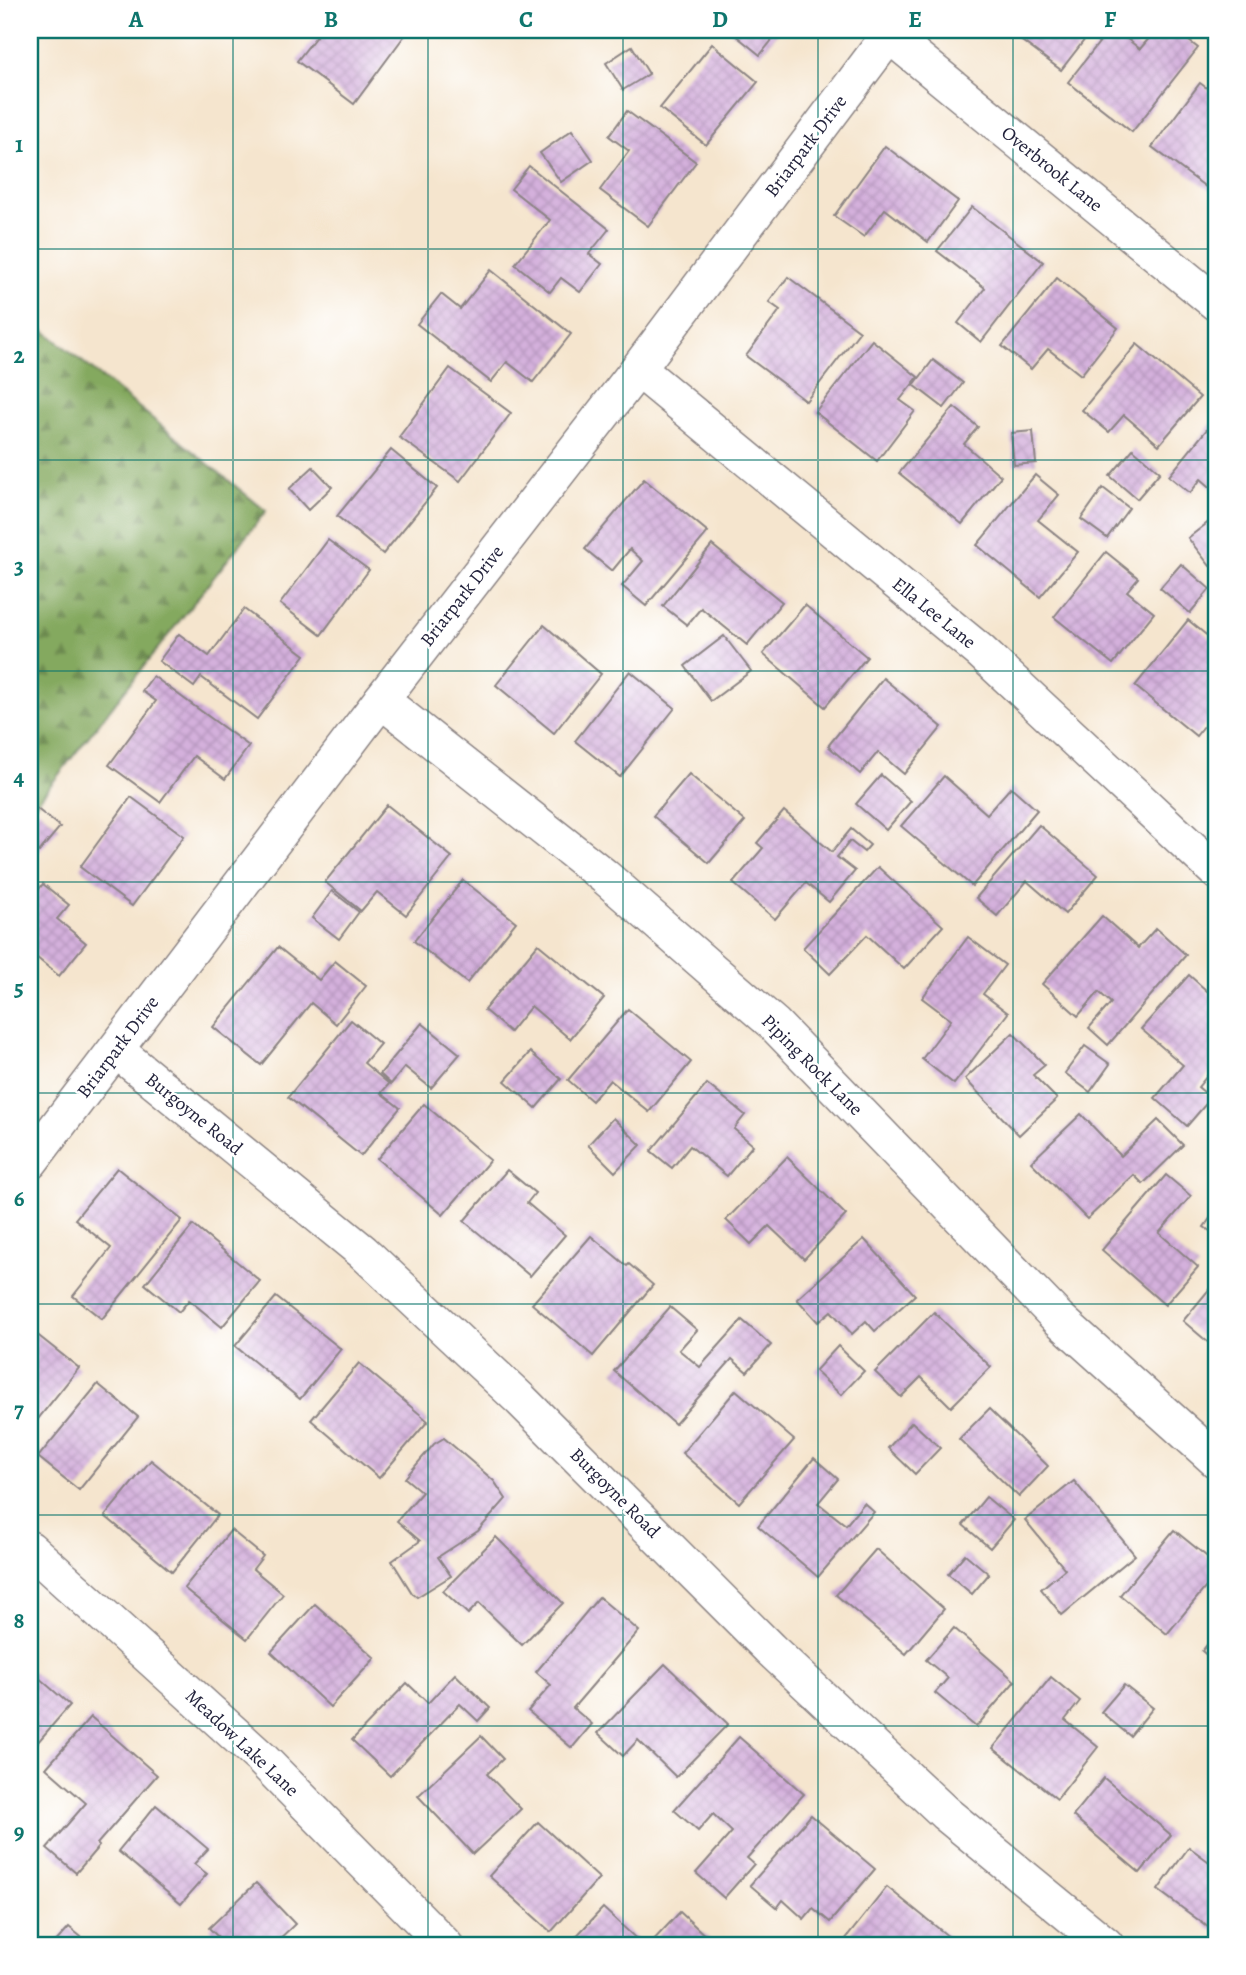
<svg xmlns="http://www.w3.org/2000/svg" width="1246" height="1975" font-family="Alegreya,serif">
	<defs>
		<pattern id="forest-firs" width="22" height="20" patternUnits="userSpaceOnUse" patternTransform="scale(1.75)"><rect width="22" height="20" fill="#84a95e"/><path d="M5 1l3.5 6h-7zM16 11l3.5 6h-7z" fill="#6c894f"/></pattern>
		<pattern id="building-cross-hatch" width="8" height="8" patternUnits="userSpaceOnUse" patternTransform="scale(1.75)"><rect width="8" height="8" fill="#d4b0dc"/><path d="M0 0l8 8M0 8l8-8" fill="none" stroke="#b697be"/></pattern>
	</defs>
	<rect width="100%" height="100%" fill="#fff"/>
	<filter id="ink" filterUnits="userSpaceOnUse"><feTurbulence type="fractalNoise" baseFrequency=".0143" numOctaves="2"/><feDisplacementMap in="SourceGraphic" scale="14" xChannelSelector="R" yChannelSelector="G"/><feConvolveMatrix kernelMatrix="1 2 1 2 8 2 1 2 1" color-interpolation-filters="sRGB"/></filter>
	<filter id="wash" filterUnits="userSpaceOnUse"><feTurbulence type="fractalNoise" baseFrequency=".00686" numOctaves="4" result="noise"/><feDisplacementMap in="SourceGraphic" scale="28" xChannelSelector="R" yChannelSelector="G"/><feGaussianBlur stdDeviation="1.57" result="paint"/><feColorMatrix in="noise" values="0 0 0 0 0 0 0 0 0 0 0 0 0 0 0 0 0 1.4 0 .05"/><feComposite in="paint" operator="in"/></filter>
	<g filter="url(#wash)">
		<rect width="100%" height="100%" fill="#f5e5ce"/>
		<polygon fill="url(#forest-firs)" stroke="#53664c" stroke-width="2" points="30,319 266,511 30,811"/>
		<g id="blocks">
			<g fill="url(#building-cross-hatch)">
				<polygon points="321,30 399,30 405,35 354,104 297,61"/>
				<polygon points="729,30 780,30 760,55"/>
				<polygon points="1007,30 1092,30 1061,70"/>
				<polygon points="1109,30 1116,30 1140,49 1156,30 1175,30 1198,48 1132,132 1068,82"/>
				<polygon points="712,44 758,82 706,145 660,108"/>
				<polygon points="632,46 649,74 623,90 606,63"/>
				<polygon points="1200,83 1216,95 1216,190 1214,193 1152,147"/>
				<polygon points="627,111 696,162 648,226 600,190 629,151 609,136"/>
				<polygon points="572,130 593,160 561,182 540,153"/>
				<polygon points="885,146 958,201 928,242 885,209 864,237 834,216"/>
				<polygon points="529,166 609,229 589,254 602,264 580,292 561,278 550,292 515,264 550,220 511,189"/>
				<polygon points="972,207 1043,262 981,342 958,323 985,288 937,251"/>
				<polygon points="491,270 571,334 533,382 507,362 491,382 417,324 441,294 460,309"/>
				<polygon points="788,277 860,331 806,401 746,356 780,310 769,302"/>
				<polygon points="1057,278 1118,328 1081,375 1048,349 1031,369 1002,346"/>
				<polygon points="872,340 918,377 900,400 915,411 877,461 815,412"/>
				<polygon points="1137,344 1200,397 1159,445 1124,415 1109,432 1082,410"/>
				<polygon points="933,360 963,383 944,408 914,385"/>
				<polygon points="450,368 511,413 460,481 399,437"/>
				<polygon points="954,407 978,427 964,444 1001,476 962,524 899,473"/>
				<polygon points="1216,418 1216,492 1201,479 1190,493 1169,476"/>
				<polygon points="1033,431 1036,463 1014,465 1011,433"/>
				<polygon points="1133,449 1160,472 1137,499 1110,476"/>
				<polygon points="391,450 437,488 383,554 337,516"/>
				<polygon points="313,467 332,487 308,510 289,489"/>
				<polygon points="1035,475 1059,495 1038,520 1078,552 1040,597 977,545"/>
				<polygon points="644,479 708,532 646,606 622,586 643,561 630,549 612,571 585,549"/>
				<polygon points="1103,488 1129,508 1107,538 1081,519"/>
				<polygon points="1214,518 1216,521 1216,561 1210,566 1188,538"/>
				<polygon points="328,540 369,570 321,635 280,604"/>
				<polygon points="712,545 782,602 747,645 701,608 687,625 663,606"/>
				<polygon points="1106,552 1138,578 1127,591 1154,613 1113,664 1054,617"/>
				<polygon points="1181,564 1210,589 1190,613 1160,588"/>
				<polygon points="805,605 867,657 825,707 763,654"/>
				<polygon points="244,609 305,655 257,719 201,677 194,687 159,661 179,634 209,656"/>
				<polygon points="1188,620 1216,643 1216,654 1207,665 1216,673 1216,711 1196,736 1135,686"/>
				<polygon points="544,625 601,674 554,733 496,685"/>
				<polygon points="724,636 751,671 711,701 685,666"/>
				<polygon points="630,671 675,708 620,777 575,741"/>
				<polygon points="153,676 249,746 225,779 194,756 160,802 109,765 156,701 142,691"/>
				<polygon points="883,678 942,727 904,774 878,752 860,774 828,746"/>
				<polygon points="689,774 745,821 709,863 653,816"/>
				<polygon points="881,775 911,801 886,830 856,804"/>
				<polygon points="944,776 987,814 1011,787 1037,810 972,886 901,826"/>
				<polygon points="131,797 184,836 132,906 80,867"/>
				<polygon points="387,805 452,857 406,915 377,892 361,911 325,882"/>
				<polygon points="36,808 60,827 39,852 30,844 30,816"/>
				<polygon points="784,811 832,852 851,829 870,845 864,852 850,841 837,857 855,871 829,902 806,883 775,919 733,883 763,848 757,843"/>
				<polygon points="1039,825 1098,875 1065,914 1027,881 997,916 976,898"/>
				<polygon points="878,867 943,926 904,969 867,935 830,974 803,948"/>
				<polygon points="463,880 516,922 467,983 414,941"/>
				<polygon points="43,884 69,905 57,919 86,943 59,976 30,952 30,901"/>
				<polygon points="332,891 359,912 339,939 312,918"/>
				<polygon points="1102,916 1138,948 1156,928 1186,955 1108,1045 1089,1028 1111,1003 1099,992 1078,1016 1042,984"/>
				<polygon points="968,937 1005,965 983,994 1008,1013 954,1084 922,1059 951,1020 922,998"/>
				<polygon points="538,944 604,998 570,1039 531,1006 510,1032 484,1010"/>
				<polygon points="278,947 319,980 335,961 366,986 336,1024 311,1003 261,1065 213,1027"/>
				<polygon points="1189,975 1216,999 1216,1065 1198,1087 1211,1098 1187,1126 1155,1098 1183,1065 1141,1029"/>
				<polygon points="628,1009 691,1062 649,1112 610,1080 592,1101 568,1080"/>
				<polygon points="351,1020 380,1044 364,1063 389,1084 381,1093 400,1108 361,1156 288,1097"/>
				<polygon points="422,1023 460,1054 431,1088 405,1067 391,1084 380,1074"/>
				<polygon points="1013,1033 1045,1065 1033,1075 1057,1099 1019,1135 965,1079"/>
				<polygon points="1085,1046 1110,1064 1090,1092 1065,1073"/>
				<polygon points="530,1052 561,1079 536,1108 505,1081"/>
				<polygon points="707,1084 745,1115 734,1129 753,1145 727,1176 690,1146 672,1168 651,1151"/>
				<polygon points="424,1104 490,1160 443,1215 377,1159"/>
				<polygon points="1081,1114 1121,1156 1158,1120 1183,1145 1143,1184 1134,1175 1087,1219 1031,1162"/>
				<polygon points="613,1118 641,1145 615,1172 588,1145"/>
				<polygon points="787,1157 846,1215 804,1259 769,1226 751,1244 726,1220"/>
				<polygon points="117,1168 182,1220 102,1319 73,1296 111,1248 75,1219"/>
				<polygon points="507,1170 535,1193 527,1203 565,1235 530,1276 464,1221"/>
				<polygon points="1166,1175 1191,1196 1159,1233 1198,1267 1165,1305 1102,1250"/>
				<polygon points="1216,1210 1216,1235 1204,1227"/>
				<polygon points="193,1225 260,1281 222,1327 189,1300 179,1312 145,1284"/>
				<polygon points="591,1236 627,1266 629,1264 653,1285 593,1356 532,1304"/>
				<polygon points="864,1239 915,1295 875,1331 866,1321 852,1334 831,1311 818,1322 797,1299"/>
				<polygon points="1216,1281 1216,1349 1183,1321"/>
				<polygon points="276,1297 341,1349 300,1399 235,1346"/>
				<polygon points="670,1307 697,1330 679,1350 700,1367 742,1320 771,1345 747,1372 732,1359 675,1424 614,1371"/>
				<polygon points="934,1312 991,1367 951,1407 921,1377 901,1397 875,1372"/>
				<polygon points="30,1329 79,1368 30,1429"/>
				<polygon points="838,1346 864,1371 841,1395 815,1371"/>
				<polygon points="359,1363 428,1421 379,1478 311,1420"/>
				<polygon points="98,1384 138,1417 79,1490 38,1457"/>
				<polygon points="736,1390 794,1440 739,1503 682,1453"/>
				<polygon points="989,1409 1048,1466 1019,1497 959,1439"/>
				<polygon points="912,1422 940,1448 915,1474 888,1448"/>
				<polygon points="444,1438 494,1481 506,1499 478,1531 438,1557 451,1576 417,1597 412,1593 392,1561 420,1541 397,1521 422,1492 405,1478 434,1444"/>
				<polygon points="814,1458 838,1479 818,1503 846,1525 864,1503 874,1512 818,1577 758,1526"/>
				<polygon points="151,1460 218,1515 172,1572 105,1516"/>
				<polygon points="1074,1481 1135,1555 1062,1615 1041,1589 1065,1569 1025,1520"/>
				<polygon points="986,1497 1014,1520 990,1548 963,1525"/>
				<polygon points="231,1530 263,1556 253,1569 283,1594 247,1639 184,1588"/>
				<polygon points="1174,1530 1216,1564 1216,1575 1167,1634 1120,1595"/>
				<polygon points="496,1537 563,1603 522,1645 479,1603 468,1614 443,1591"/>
				<polygon points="876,1549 944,1609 906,1654 836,1595"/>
				<polygon points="965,1554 989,1574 972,1594 948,1574"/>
				<polygon points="599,1597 639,1631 573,1708 592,1724 572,1748 528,1711 551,1685 536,1672"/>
				<polygon points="315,1604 375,1658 330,1707 271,1652"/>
				<polygon points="954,1628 1015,1681 976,1727 935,1693 948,1678 926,1660"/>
				<polygon points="1216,1633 1216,1663 1202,1651"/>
				<polygon points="665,1664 728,1724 676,1777 638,1740 623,1756 598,1733"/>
				<polygon points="30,1670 70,1705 30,1751"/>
				<polygon points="455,1674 490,1708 478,1721 460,1704 390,1776 352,1740 407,1683 428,1703"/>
				<polygon points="1051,1677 1080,1701 1065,1720 1098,1747 1057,1799 993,1748"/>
				<polygon points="1124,1685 1153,1708 1130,1736 1101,1712"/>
				<polygon points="91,1717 157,1775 97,1844 99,1846 76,1873 47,1848 86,1803 46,1768"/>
				<polygon points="481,1736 503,1759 487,1774 521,1809 473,1854 418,1796"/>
				<polygon points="739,1737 804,1794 747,1858 754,1864 724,1898 696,1873 732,1832 713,1814 698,1831 674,1810"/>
				<polygon points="1104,1778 1171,1835 1140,1873 1073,1816"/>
				<polygon points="156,1805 208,1849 194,1864 207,1874 181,1904 118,1851"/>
				<polygon points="811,1815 875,1869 830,1922 813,1908 804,1919 783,1900 777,1908 750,1885"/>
				<polygon points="538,1822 599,1878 551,1932 489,1876"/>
				<polygon points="1189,1847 1216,1867 1216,1933 1158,1890"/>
				<polygon points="256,1883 295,1924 273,1945 226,1945 209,1928"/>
				<polygon points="887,1887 954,1941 950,1945 841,1945"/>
				<polygon points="603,1908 643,1945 568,1945"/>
				<polygon points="680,1912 711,1941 706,1945 649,1945"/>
				<polygon points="69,1927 91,1945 53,1945"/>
			</g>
		</g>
	</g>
	<g filter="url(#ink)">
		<use href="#blocks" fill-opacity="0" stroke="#8c8484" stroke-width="2"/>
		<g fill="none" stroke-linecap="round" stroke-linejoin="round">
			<defs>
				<g id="street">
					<polyline points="889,35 1216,303"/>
					<polyline points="638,369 980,651 1216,871"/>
					<polyline points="381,700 604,876 774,1024 1059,1319 1216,1460"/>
					<polyline points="116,1050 363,1252 521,1400 770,1649 945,1813 1106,1945"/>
					<polyline points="30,1162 381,700 638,369 893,30"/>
					<polyline points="30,1549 261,1758 445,1945"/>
				</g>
			</defs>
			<use href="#street" stroke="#8c8484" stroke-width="38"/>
			<use href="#street" stroke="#fff" stroke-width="35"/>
		</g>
	</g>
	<path fill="none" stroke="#0f766e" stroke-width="2" stroke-opacity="0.55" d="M233,30V1945M428,30V1945M623,30V1945M818,30V1945M1013,30V1945M30,249H1216M30,460H1216M30,671H1216M30,882H1216M30,1093H1216M30,1304H1216M30,1515H1216M30,1726H1216"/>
	<g text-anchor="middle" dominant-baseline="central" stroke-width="5" stroke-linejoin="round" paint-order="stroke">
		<g font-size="19" fill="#22223b" stroke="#fff">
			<text transform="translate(806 146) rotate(-53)">Briarpark Drive</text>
			<text transform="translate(1052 169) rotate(39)">Overbrook Lane</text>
			<text transform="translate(462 596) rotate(-52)">Briarpark Drive</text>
			<text transform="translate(934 613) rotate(39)">Ella Lee Lane</text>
			<text transform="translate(118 1047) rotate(-53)">Briarpark Drive</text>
			<text transform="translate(812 1065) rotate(45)">Piping Rock Lane</text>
			<text transform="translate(194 1114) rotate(39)">Burgoyne Road</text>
			<text transform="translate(615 1493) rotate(45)">Burgoyne Road</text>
			<text transform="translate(242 1743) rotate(43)">Meadow Lake Lane</text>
		</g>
	</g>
	<rect width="1246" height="1975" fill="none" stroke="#fff" stroke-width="77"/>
	<rect x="38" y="38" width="1170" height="1899" fill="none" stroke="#0f766e" stroke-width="2.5"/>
	<g font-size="23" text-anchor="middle" font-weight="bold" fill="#0f766e">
		<text x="136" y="27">A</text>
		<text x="331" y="27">B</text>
		<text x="526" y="27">C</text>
		<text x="720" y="27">D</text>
		<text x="915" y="27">E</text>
		<text x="1110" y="27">F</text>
		<text x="19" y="152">1</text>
		<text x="19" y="363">2</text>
		<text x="19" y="574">3</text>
		<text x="19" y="785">4</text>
		<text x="19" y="995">5</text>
		<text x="19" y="1206">6</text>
		<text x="19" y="1417">7</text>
		<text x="19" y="1628">8</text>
		<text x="19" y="1839">9</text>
	</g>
</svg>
